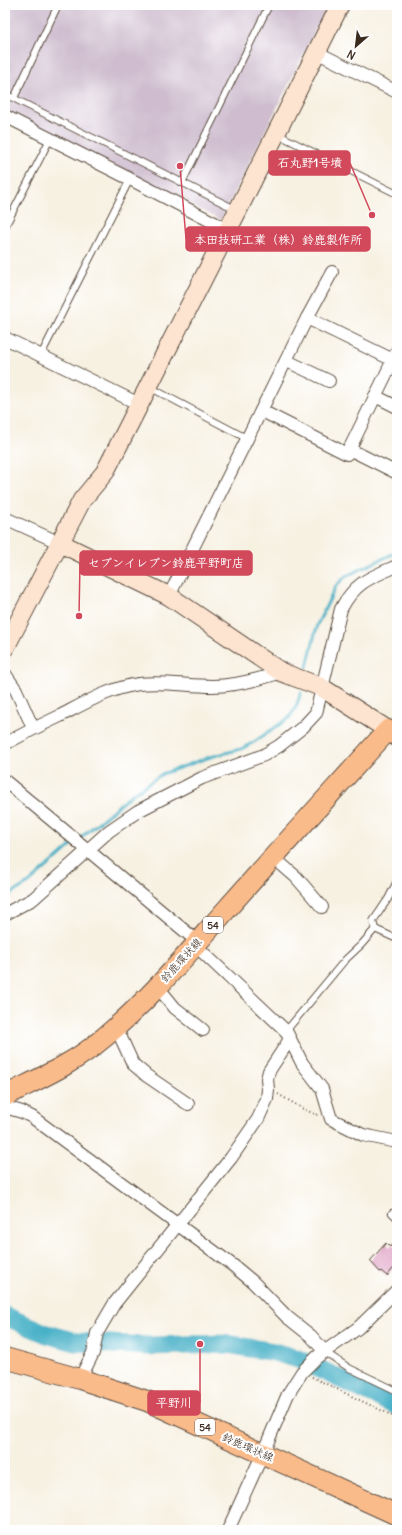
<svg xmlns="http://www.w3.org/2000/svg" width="402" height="1535" font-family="Delius,'Klee One',sans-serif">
	<rect width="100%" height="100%" fill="#fff"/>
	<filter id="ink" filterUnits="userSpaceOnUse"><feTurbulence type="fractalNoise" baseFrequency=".025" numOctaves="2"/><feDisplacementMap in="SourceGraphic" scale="8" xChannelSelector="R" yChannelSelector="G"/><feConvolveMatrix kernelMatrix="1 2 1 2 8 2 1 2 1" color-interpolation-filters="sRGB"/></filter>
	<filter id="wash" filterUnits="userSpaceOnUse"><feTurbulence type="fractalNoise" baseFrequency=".012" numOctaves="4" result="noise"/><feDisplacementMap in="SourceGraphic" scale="16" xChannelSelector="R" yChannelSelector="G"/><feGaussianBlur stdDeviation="0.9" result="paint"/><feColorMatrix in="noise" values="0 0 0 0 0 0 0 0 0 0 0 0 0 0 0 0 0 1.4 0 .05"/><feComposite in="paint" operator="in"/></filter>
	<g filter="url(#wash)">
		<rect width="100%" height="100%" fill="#f7f1e2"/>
		<polygon fill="#cfbdcf" points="5,5 328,5 221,220 5,112"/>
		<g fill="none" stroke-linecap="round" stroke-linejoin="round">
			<g stroke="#49b1c7" stroke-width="3">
				<polyline points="307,667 317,625 336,586 346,576 397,552"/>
				<polyline points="79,839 131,795 162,774 210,757 241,749 254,742 289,718 295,709 301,693"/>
				<polyline points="5,897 29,883 74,843"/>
			</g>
			<polyline stroke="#49b1c7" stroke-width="19" points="5,1316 47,1334 76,1342 146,1346 227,1344 274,1352 298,1359 397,1406"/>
		</g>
		<g id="blocks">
			<polygon fill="#d990ba" points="386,1243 390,1247 392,1244 397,1249 397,1264 387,1276 381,1271 380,1272 370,1261"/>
		</g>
	</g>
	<g filter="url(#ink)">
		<use href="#blocks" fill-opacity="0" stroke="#57483b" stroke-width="1"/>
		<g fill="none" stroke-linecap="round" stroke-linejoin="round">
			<defs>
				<g id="lane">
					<polyline points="5,94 237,210"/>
					<polyline points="14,98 58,5"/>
					<polyline points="277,134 397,194"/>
					<polyline points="182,183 269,5"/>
					<polyline points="5,227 50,139"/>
					<polyline points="41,355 130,179"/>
					<polyline points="155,390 248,439"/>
					<polyline points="375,929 373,921 388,899 397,881"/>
					<polyline points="375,929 397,939"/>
					<polyline points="286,1031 345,960 361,945 375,929"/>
					<polyline points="392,1213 397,1218"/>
					<polyline points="325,1352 349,1368 397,1391"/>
				</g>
				<g id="street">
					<polyline points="316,52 397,92"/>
					<polyline points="5,116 130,179 228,230"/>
					<polyline points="307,318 332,272"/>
					<polyline points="5,338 139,404"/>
					<polyline points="287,361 329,381"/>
					<polyline points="375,396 397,407"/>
					<polyline points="262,411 347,454 393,360"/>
					<polyline points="349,449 397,473"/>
					<polyline points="5,518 60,543"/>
					<polyline points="169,596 307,318 393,360 397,351"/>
					<polyline points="5,674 16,690 33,728"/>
					<path d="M5,744C23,734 41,725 60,716C85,703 110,688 139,684C163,681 188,686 212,686C236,686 258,680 281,672"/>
					<polyline points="5,781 198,942"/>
					<polyline points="273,857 296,877 322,907"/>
					<path d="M5,914L33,899L109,831L138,811L202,778L264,755L279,746L303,727L316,713L341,609C355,582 371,577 397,566"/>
					<polyline points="195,945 286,1031 302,1063 322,1089 331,1119 363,1135 397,1142"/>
					<polyline points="157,986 175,1008 203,1030"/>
					<polyline points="116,1027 133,1064 147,1076 188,1104"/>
					<polyline points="5,1107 22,1112 32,1117 235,1267 253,1282 287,1317 311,1336 325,1352"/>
					<polyline points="80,1379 93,1353 97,1333 114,1304 231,1158 258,1119 267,1099 268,1089 267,1079 269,1071 290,1039"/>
					<polyline points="228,1530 263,1453 288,1394 302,1372 317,1357 358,1328 397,1290"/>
				</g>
				<g id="secondary">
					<polyline points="60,543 169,596 281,672 321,687 388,730"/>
					<polyline points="5,648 82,500 105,472 238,210 340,5"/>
				</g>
				<g id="primary">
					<path d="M5,1096C38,1079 73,1064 101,1040C148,1002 187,954 226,910C280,849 334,790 388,730L397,736"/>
					<polyline points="5,1358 80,1379 147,1401 397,1515"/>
				</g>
			</defs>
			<use href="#lane" stroke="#57483b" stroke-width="8"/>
			<use href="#street" stroke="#57483b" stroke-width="14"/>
			<use href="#secondary" stroke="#57483b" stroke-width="20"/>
			<use href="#primary" stroke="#57483b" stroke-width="22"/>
			<g stroke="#57483b" stroke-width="2" stroke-dasharray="1 3" stroke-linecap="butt">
				<polyline points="278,1094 305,1110 318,1115"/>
				<polyline points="312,1377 397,1418"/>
				<polyline points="5,1527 12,1530"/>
			</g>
			<use href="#lane" stroke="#fff" stroke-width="6"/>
			<use href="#street" stroke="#fff" stroke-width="12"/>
			<use href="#secondary" stroke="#fde4d1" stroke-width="18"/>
			<use href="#primary" stroke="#fabb8b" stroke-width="20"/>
		</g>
	</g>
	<g text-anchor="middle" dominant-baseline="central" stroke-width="4" stroke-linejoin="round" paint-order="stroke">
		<g fill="#fff" stroke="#766a62" stroke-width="1">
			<rect x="203" y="917" width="20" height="16" rx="3"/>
			<rect x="195" y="1419" width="20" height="16" rx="3"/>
		</g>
		<g font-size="10" font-weight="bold" fill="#3b2a1e">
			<text x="213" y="925">54</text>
			<text x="205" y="1427">54</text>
		</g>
		<g font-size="11" fill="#3b2a1e" stroke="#fff">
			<text transform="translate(181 960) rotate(-48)">鈴鹿環状線</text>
			<text transform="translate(248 1447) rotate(24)">鈴鹿環状線</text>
		</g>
	</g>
	<path fill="none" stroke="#d1495b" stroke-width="1.5" d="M372 215L350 163M180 166L186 239M79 616L80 563M200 1344L200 1403"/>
	<g fill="#d1495b" stroke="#fff" stroke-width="1.5">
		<circle cx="372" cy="215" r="4"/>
		<circle cx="180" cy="166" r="4"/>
		<circle cx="79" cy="616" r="4"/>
		<circle cx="200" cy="1344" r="4"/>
	</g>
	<g fill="#d1495b" stroke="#d1495b" stroke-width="1.5">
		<rect x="269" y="151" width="81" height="24" rx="4"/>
		<rect x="186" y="227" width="184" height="24" rx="4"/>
		<rect x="80" y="551" width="172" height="24" rx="4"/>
		<rect x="148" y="1391" width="52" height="24" rx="4"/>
	</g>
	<g font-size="12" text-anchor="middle" font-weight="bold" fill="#fff">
		<text x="310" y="167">石丸野1号墳</text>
		<text x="278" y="244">本田技研工業（株）鈴鹿製作所</text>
		<text x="166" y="567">セブンイレブン鈴鹿平野町店</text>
		<text x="174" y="1407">平野川</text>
	</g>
	<rect width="402" height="1535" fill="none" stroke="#fff" stroke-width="20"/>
	<g transform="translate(356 46) rotate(208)" stroke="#ffffff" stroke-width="3" paint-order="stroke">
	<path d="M0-3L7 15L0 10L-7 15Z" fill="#3b2a1e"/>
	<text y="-6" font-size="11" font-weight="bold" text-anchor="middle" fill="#3b2a1e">N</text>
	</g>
</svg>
